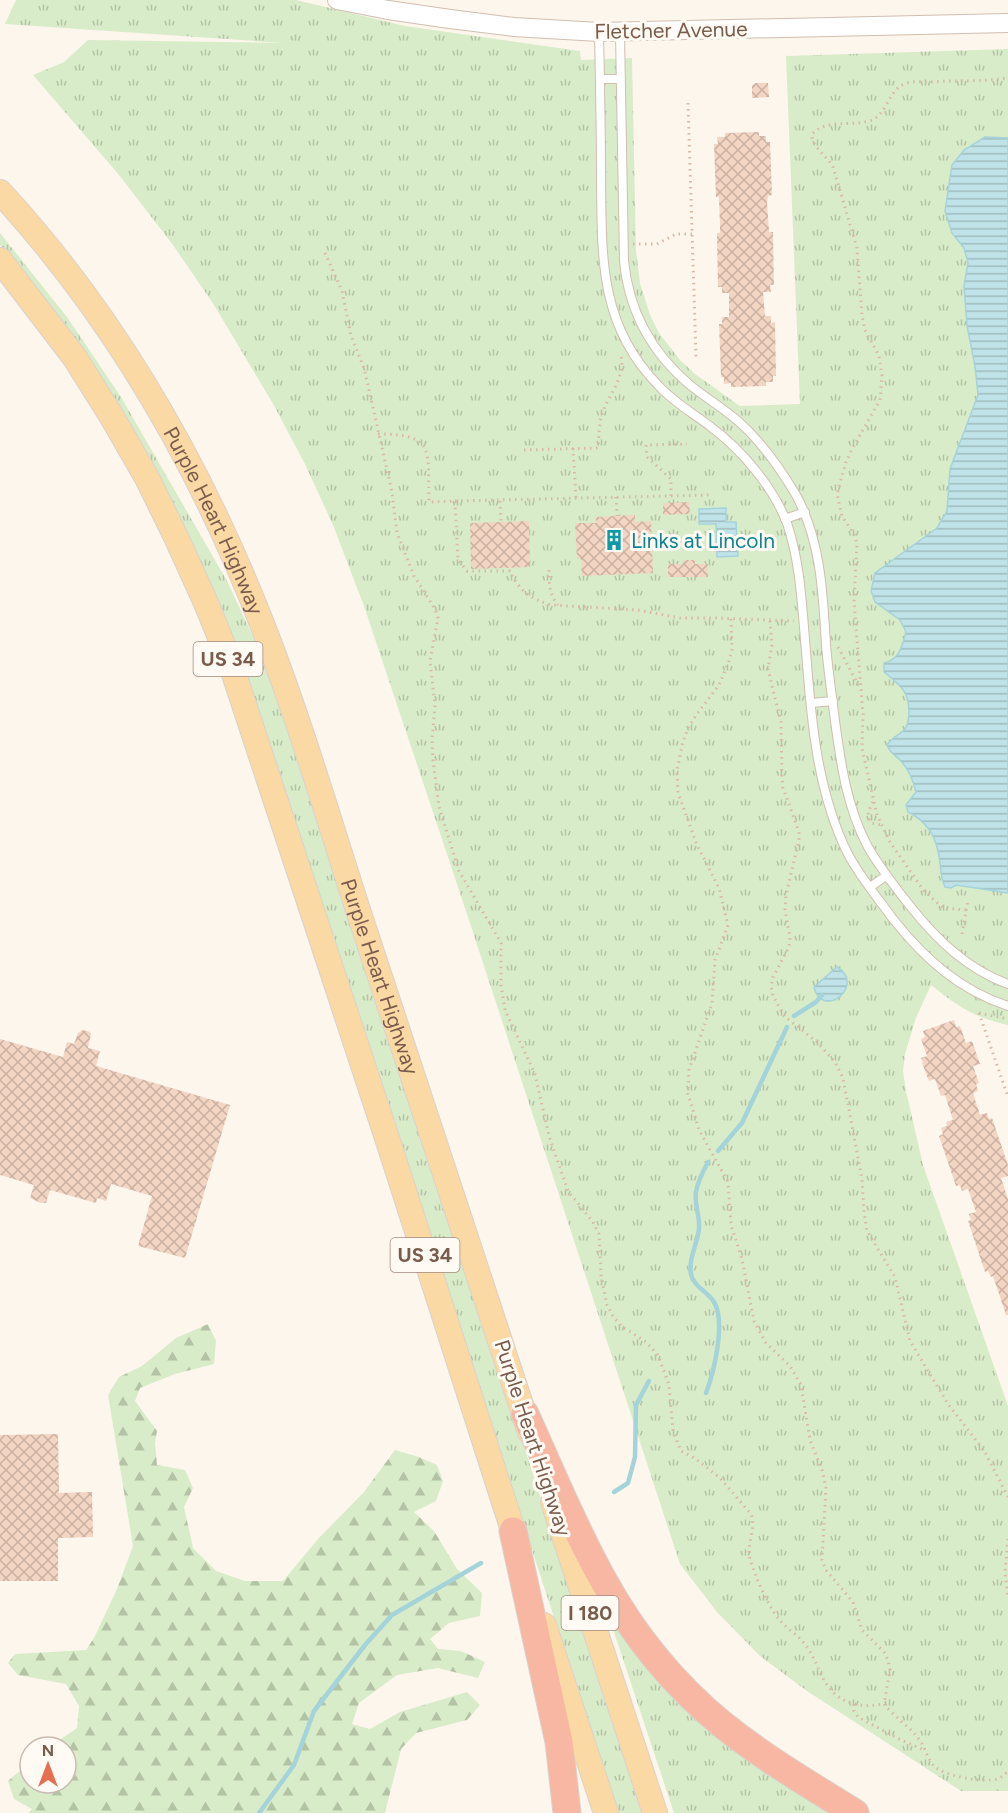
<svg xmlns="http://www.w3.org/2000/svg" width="1008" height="1813" font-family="Figtree,sans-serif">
	<defs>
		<pattern id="grass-tufts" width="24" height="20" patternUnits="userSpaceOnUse" patternTransform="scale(1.5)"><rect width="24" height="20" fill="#d8ecc9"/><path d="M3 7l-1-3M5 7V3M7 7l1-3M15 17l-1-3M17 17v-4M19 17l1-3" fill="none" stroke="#b4c2a5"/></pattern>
		<pattern id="forest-firs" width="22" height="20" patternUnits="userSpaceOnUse" patternTransform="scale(1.5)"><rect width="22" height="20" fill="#d8ecc9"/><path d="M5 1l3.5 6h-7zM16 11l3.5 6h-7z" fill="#b4c2a5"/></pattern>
		<pattern id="water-rules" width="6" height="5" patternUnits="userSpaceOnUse" patternTransform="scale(1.5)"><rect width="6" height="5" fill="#bfe3e8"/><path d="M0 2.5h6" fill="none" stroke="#a0bbbe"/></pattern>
		<pattern id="building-cross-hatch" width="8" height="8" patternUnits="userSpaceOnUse" patternTransform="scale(1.5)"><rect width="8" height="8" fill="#f3d5c3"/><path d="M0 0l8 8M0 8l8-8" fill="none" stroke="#cab0a1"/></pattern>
	</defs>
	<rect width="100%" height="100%" fill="#fdf6ec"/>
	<g fill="url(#grass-tufts)">
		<path d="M16,0H296L405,26L580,51L581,60L632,58L636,251L640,283L650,315L659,333L680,360L695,374L740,406L800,404L786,56L1008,49V1025C973,1017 959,1007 931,985L916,1018L905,1054L903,1071L906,1091L923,1165L1008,1406V1791H961L807,1691L760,1656L717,1612L680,1564L465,908L364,606L333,525L305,464L272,402L214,305L173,245L119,175L33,75L64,62L88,40L284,43L5,24Z"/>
		<polygon points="0,233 67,317 121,397 227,581 272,677 644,1813 618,1813 310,871 102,381 47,302 0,245"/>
		<polygon points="602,1596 620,1622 847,1813 674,1813"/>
	</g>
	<polygon fill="url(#forest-firs)" points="208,1324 216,1341 214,1364 175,1374 140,1388 135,1401 157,1431 155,1443 157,1465 185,1470 193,1488 184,1507 193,1548 216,1571 245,1581 283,1581 318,1539 364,1492 395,1450 416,1456 437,1465 443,1481 436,1501 414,1512 434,1531 457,1569 482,1593 480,1616 449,1623 430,1639 438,1649 461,1651 485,1662 478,1678 438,1668 397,1675 359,1703 352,1724 370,1729 400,1712 467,1692 480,1705 467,1720 416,1733 401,1749 385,1813 28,1813 32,1809 14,1799 8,1781 30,1762 30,1783 66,1783 66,1747 49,1747 77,1728 79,1706 66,1684 18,1675 8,1663 15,1654 86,1650 94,1638 117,1589 133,1546 108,1395 119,1377 142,1366 176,1338"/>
	<g fill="url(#water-rules)" stroke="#a5d3da" stroke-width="1.5">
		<path d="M985,137L1008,138V893L956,885L951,888L945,887C941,879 941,871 940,863C938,840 929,822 908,812L906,805L916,792C913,780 909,769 900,760C894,754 890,753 887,745C893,736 900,735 905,729C908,724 909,716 909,710C908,689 899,685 884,672V663C900,659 902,646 906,632L900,620L875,602L871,591L875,573L937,528L947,511L950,469L978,395L975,366L967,326L964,286L968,263L964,248L952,233L945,211L952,165L964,150Z"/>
		<polygon points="726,508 726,522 736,522 738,556 717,557 716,524 699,524 699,509"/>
		<path d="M837,967C867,985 822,1021 814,987Z"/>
	</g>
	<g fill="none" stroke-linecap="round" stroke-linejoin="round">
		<g stroke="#a5d3da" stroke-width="4.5">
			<polyline points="794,1016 816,1002 822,995"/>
			<polyline points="718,1151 742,1123 787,1027"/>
			<path d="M706,1393C714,1372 726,1322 714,1302C708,1292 693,1286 691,1274C688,1259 698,1243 699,1228C700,1216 694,1204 696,1192C698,1181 703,1171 708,1162"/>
			<polyline points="614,1492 628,1483 635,1457 636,1405 649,1381"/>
			<polyline points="259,1813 294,1765 314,1711 365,1645 392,1615 481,1563"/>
		</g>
	</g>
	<g fill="url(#building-cross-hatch)">
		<polygon points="756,83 768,83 769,97 752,98 752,85"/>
		<polygon points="759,132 759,136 766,136 766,142 770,142 772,195 768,196 767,202 769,232 773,232 774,285 770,285 771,292 763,292 765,316 771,316 771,323 775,322 776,376 773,376 773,382 766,382 766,386 731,387 731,383 724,384 724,377 721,377 719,324 722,324 722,317 729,317 729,293 722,293 722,287 718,287 717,233 720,233 720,227 719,197 716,197 714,144 718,144 717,137 725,137 725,133"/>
		<polygon points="689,502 690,514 663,515 663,503"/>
		<polygon points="635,515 635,522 651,521 653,573 582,576 581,559 577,559 575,523 596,523 596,517"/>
		<polygon points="529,521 530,567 471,569 470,523"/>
		<polygon points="683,560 695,560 695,564 708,564 708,577 668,577 668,564 683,564"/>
		<polygon points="954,1020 956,1027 960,1026 966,1043 972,1041 980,1064 973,1066 979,1083 976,1084 978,1091 973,1093 980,1115 987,1113 989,1119 992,1118 1008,1165 1008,1176 1001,1178 1008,1199 1008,1315 1006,1315 993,1276 991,1277 988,1271 985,1272 968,1221 971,1220 969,1214 976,1212 968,1189 962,1191 960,1185 956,1186 939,1136 943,1134 941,1128 947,1126 946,1122 953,1120 945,1095 941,1096 935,1079 929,1081 922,1063 923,1063 921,1058 927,1056 921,1039 925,1037 923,1031"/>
		<polygon points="83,1030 90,1032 91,1034 88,1048 100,1051 96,1066 230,1105 185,1258 138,1246 152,1196 111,1184 106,1201 97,1198 96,1203 50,1190 46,1203 41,1203 30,1198 34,1185 0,1175 0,1039 63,1057 67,1042 74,1044 78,1033"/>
		<polygon points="58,1434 59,1493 92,1492 93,1537 58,1538 58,1581 0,1581 0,1435"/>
	</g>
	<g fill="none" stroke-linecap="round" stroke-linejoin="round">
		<defs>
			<g id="service">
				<path d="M599,33C600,80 601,127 601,174C602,254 598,324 658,385C673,402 693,413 711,427C742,450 773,487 787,523C801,565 802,608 806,651C811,719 817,792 848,854C860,877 878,898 893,919C924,958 959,990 1008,1006"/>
				<path d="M620,33L624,261C629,312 652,353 690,385C706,398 723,408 738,421C761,441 780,468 796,495C821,541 823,594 826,645C828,670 832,696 835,721C841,765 847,808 868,847C880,868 895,887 910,906C937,940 967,969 1008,984"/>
				<polyline points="600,79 620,79"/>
				<polyline points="785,519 805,512"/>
				<polyline points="811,703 833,701"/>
				<polyline points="870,887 886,876"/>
			</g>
			<polyline id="tertiary" points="337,0 388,10 450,19 514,27 599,32 1008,23"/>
			<g id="primary">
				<path id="s1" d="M0,192C117,319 204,473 266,634C301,725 329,820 359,913C417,1085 474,1258 530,1432"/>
				<polyline points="0,260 75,358 112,417 147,478 176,537 206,603 230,662 388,1141 519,1549"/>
				<polyline points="553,1502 655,1813"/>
				<polyline points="544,1625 606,1813"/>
			</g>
			<g id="motorway">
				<path d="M525,1414C550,1469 573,1526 602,1578C632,1633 674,1685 723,1725C764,1758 810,1785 855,1813"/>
				<polyline points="513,1531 559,1742 567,1813"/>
			</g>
		</defs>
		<use href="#service" stroke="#d1beb0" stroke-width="10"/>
		<use href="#tertiary" stroke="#d1beb0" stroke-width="20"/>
		<use href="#primary" stroke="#dad1cd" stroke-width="26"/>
		<use href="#motorway" stroke="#dad1cd" stroke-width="29"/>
		<g stroke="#d9b8a5" stroke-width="3" stroke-dasharray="1.5 4.5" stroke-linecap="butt">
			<polyline points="688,103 696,357"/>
			<polyline points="633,244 657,244 676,234 692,234"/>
			<path d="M325,253L342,291L351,336L364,368L392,492L397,533L414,576L435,609L438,618L430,661L435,705L432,740L433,760L439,807L459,871L501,943V985L505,1010L535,1074L549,1136L568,1191L593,1222L599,1234L601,1275L607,1305L613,1316L621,1326L646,1342L658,1355L669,1385L673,1431L681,1451L696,1459L720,1478L751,1514C757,1529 746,1543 750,1559C755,1576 767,1604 778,1618C786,1629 799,1635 807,1647C818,1662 821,1682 835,1694C848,1706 867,1707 884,1704"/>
			<path d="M378,434C438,434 427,453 429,502L455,501L458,560L467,571H510C518,590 531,599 551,605L638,610L680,618H716L794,621"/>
			<polyline points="573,448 576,498"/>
			<path d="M524,450L598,448C599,436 599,425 602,414C608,396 626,376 621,356"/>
			<polyline points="671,496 671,479 647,457 646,445 687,444"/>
			<polyline points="616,497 617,516"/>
			<polyline points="455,501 710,495"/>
			<polyline points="500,501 501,522"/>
			<path d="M549,570C549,583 549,594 558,605"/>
			<path d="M731,619L732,650L729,661L719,685L697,714L688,728L682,745L677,771L678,793L697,845L719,888L728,925L715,960L712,1003L689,1070L688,1094L699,1130L728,1182L731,1225L742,1259L754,1321L766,1343L790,1366L801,1385L810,1440L822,1470L826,1487L822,1560L826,1570L853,1602L862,1630L884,1652L888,1660L890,1670L884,1704C894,1717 913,1729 920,1741C926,1749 927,1758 934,1766C944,1776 983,1783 997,1779C1002,1777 1005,1774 1008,1771"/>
			<polyline points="770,621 772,645 768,669 781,722 782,777 783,788 799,832 799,840 786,895 785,909 790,938 789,947 773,977 771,986 773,996 784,1016 817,1042 835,1062 843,1078 862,1179 864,1212 867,1231 895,1277 910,1341 948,1404 985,1452 1008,1497"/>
			<polyline points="838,647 859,686"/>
			<path d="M873,802C869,810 866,815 871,823L881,825"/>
			<path d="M966,910L943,908L924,891L890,842L877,815L862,748L863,714L854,602L857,545L855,536L842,516L837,494L846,462L852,449L880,400L882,376L879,356L865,330L862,316L857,248L833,167C827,156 810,145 812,134C828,118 849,127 869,121C888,116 887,89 907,83C914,81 922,82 930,82C956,80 982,82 1008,78"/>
			<polyline points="962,934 968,900"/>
			<polyline points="979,1013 1008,1097"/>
			<polyline points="979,1013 1008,1019"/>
			<polyline points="1008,1539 1005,1572 1008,1597"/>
			<polyline points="854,1704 854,1711 858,1717 899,1739 924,1750"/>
		</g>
		<use href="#service" stroke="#fff" stroke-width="8"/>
		<use href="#tertiary" stroke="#fff" stroke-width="18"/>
		<use href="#primary" stroke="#fbd9a5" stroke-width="24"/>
		<use href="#motorway" stroke="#f7b7a3" stroke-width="27"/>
	</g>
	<defs>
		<symbol id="building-bare" viewBox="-9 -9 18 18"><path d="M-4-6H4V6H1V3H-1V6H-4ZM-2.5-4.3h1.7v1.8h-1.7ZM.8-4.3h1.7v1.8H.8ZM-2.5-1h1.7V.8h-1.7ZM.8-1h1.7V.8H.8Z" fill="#0f9aa8" stroke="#fffaf3" stroke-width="2.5" paint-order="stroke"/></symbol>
	</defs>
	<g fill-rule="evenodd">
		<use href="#building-bare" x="599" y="525" width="30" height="30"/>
	</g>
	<g text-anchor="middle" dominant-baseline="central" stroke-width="6" stroke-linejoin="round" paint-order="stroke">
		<g fill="#fffaf3" stroke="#a28b7f" stroke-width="1.5">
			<rect x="193.5" y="642" width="69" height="34" rx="4.5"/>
			<rect x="390.5" y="1238" width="69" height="34" rx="4.5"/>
			<rect x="561.5" y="1596" width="57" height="34" rx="4.5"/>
		</g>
		<g font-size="20" font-weight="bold" fill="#7a5c4d">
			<text x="228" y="659">US 34</text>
			<text x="425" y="1255">US 34</text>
			<text x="590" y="1613">I 180</text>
		</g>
		<g font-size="21" fill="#7a5c4d" stroke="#fffaf3">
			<text transform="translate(671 30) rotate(-1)">Fletcher Avenue</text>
			<text stroke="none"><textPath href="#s1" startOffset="394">Purple Heart Highway</textPath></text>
			<text stroke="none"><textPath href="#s1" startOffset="880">Purple Heart Highway</textPath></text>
			<text transform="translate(533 1438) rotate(72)">Purple Heart Highway</text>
		</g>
		<g font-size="21" fill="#0d838f" stroke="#fffaf3" text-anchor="start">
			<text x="631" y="540">Links at Lincoln</text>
		</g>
	</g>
	<g transform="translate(48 1765)"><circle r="28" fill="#fffaf3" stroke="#cabbb1" stroke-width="1.5"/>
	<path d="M0-4.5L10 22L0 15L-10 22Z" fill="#e76f51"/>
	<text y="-9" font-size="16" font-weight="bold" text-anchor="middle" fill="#7a5c4d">N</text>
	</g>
</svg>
